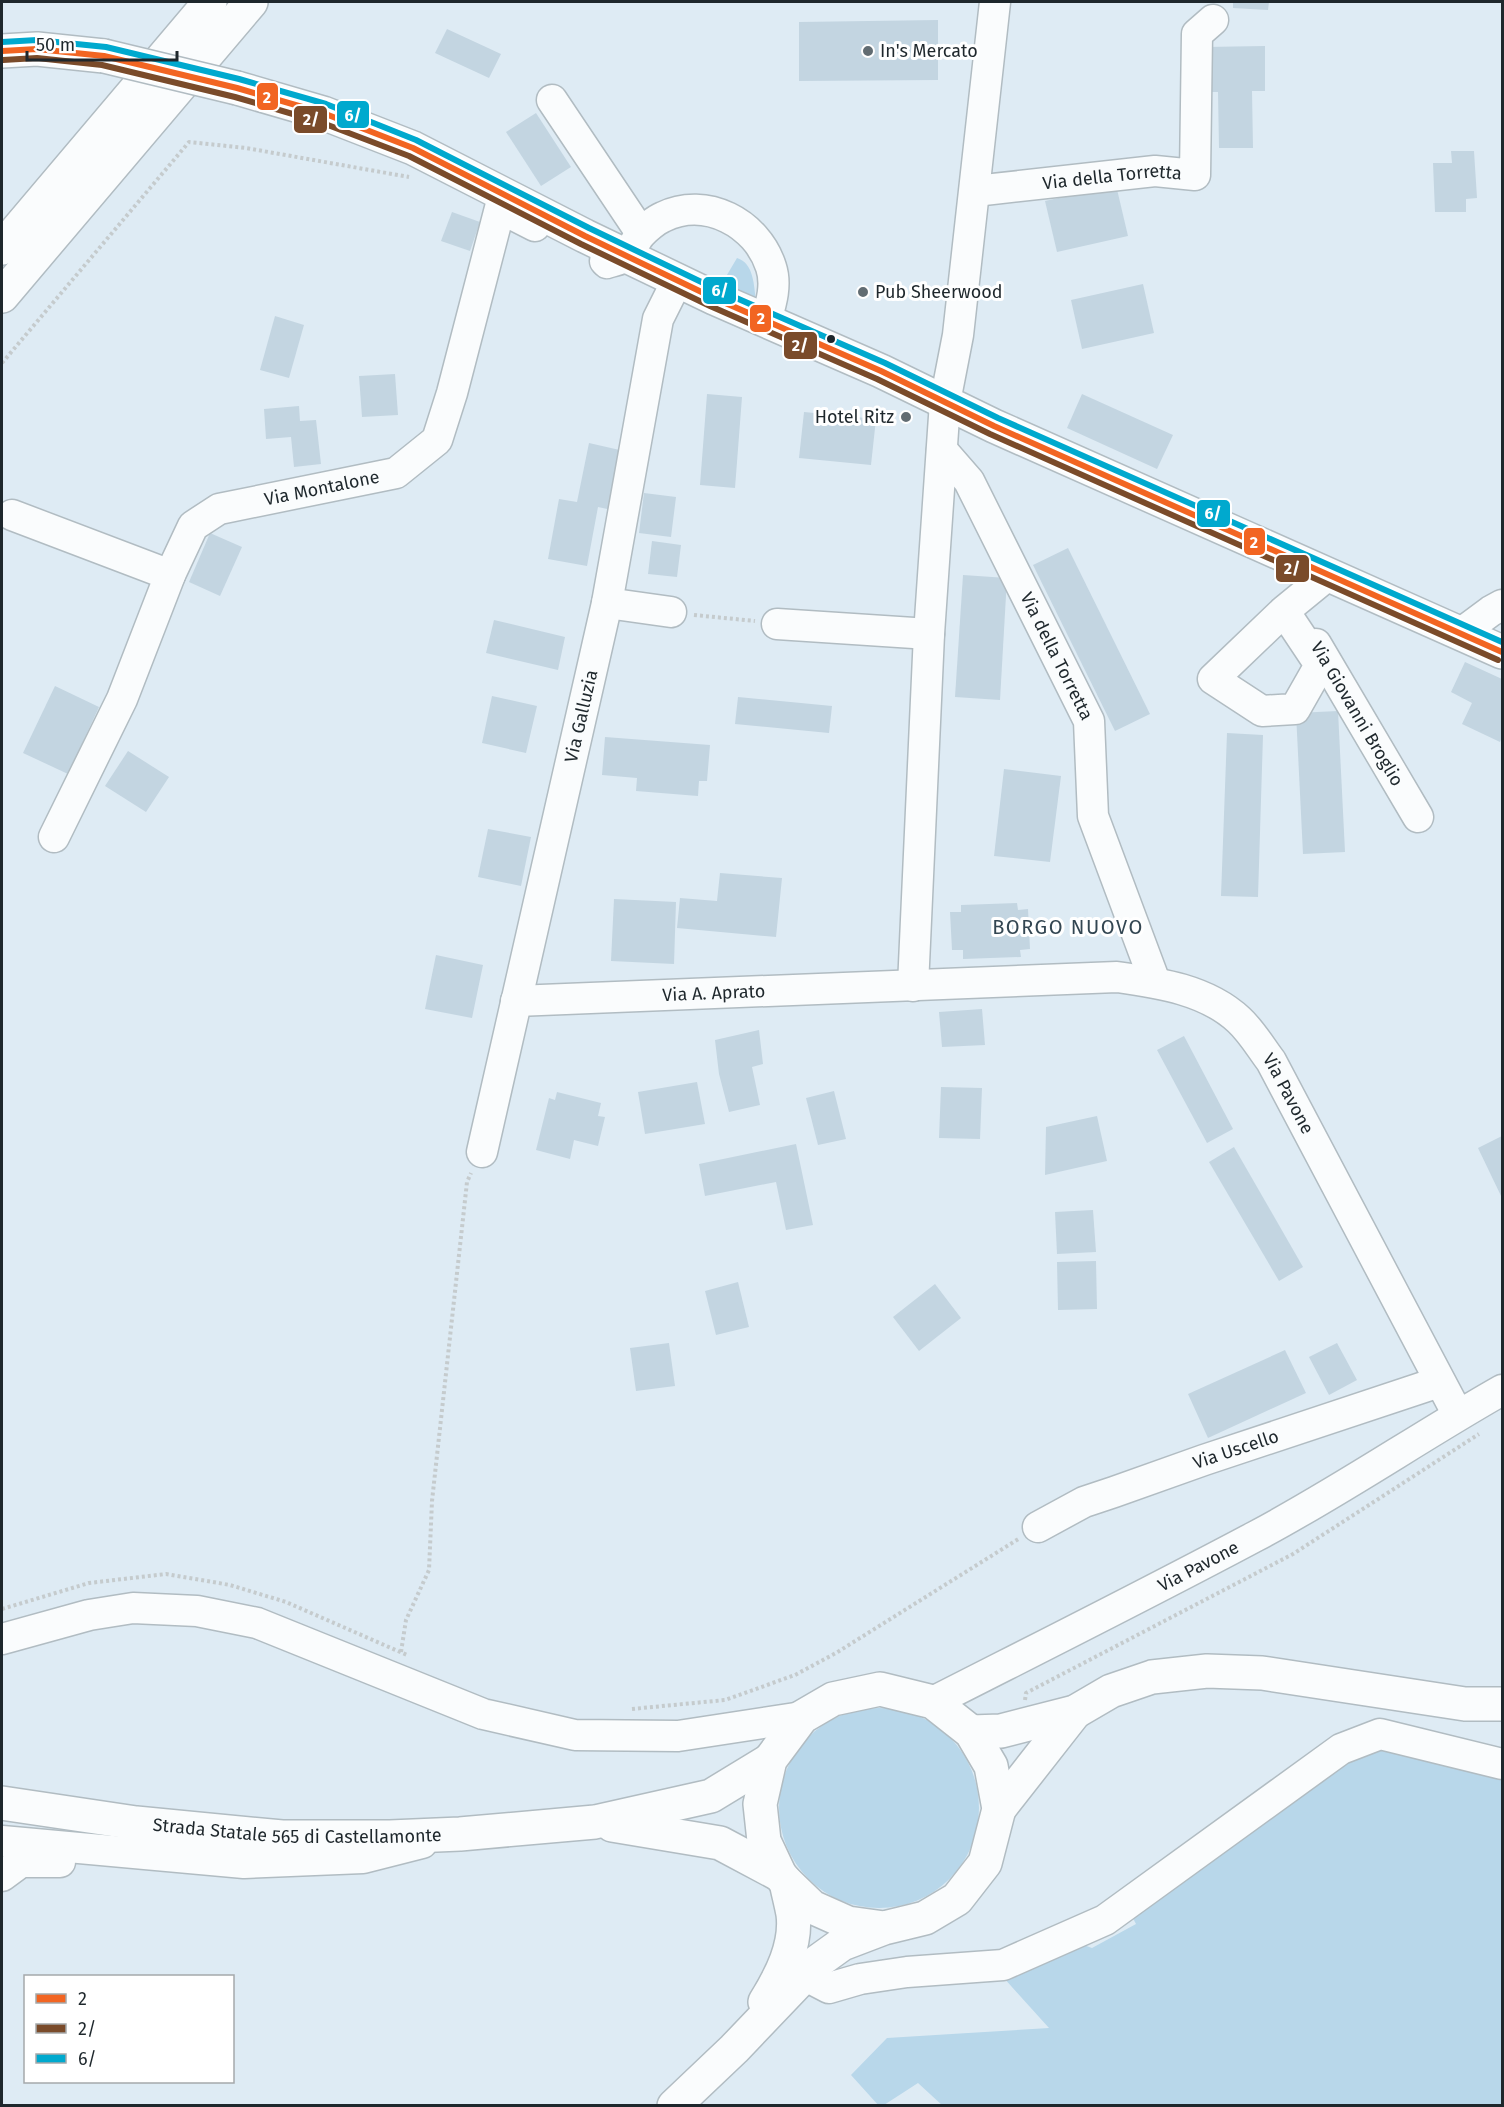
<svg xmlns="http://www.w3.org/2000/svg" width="1504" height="2107" font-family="'Fira Sans',sans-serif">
	<rect width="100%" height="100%" fill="#deebf4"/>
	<g fill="#b8d7ea">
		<path d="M737,258C754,263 754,286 756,301L721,285Z"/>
		<circle cx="879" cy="1808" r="100"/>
		<polygon points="1381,1739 1502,1769 1502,2105 943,2106 918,2083 884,2105 879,2106 851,2075 887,2038 1049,2028 1003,1977 1078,1943 1092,1948 1136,1924 1119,1891"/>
	</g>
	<g fill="#c3d5e1">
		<polygon points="1233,2 1269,2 1268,10 1233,8"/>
		<polygon points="938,20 938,80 799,81 799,22"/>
		<polygon points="447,29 501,54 489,78 435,53"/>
		<polygon points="1265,46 1265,91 1252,91 1253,148 1219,148 1218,92 1206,92 1205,47"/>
		<polygon points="536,113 571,167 541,186 506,132"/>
		<polygon points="1451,151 1474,151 1477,198 1466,199 1466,212 1435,212 1433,163 1452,163"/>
		<polygon points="1116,185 1128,236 1057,252 1045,201"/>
		<polygon points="452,212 480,222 470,251 441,241"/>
		<polygon points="1143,284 1154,333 1082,349 1071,300"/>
		<polygon points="275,316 304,325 289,378 260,370"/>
		<polygon points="395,374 398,415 362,417 359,376"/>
		<polygon points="707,394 742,397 735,488 700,485"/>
		<polygon points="1082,394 1173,435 1157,469 1067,428"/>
		<polygon points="299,406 300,421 316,420 321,464 294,467 291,437 266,439 264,409"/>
		<polygon points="804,412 876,419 871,465 799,458"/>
		<polygon points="589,443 624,451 612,510 598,507 587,566 548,559 559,499 577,502"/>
		<polygon points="644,493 676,497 671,537 639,533"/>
		<polygon points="210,533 242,547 220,596 189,582"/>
		<polygon points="652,541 681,545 677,577 648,574"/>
		<polygon points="1068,548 1150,714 1115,731 1033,565"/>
		<polygon points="963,575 1007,578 1000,700 955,697"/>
		<polygon points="494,620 565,637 558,670 486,653"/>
		<polygon points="1465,662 1502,679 1502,737 1500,742 1462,724 1472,703 1451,692"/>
		<polygon points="55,686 99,707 68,774 23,753"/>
		<polygon points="492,696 537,706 526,753 482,743"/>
		<polygon points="738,697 832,706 829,733 735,724"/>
		<polygon points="1338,711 1345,852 1303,854 1296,713"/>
		<polygon points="1227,733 1263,735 1258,897 1221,896"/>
		<polygon points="605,737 710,745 707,781 699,781 698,796 636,791 637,778 602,775"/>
		<polygon points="128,751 169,777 146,812 105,786"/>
		<polygon points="1004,769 1061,776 1050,862 994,856"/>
		<polygon points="488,829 531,837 521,886 478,877"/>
		<polygon points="720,873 782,878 776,937 677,928 680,898 717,901"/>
		<polygon points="614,899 676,902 674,964 611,961"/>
		<polygon points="1017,903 1018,910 1028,909 1030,949 1020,950 1021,957 963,959 963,950 952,950 950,912 961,912 961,905"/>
		<polygon points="436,955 483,965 472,1018 425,1009"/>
		<polygon points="982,1009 985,1045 942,1047 939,1012"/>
		<polygon points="759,1030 763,1064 752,1067 760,1105 729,1112 719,1074 715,1040"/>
		<polygon points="1184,1036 1233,1129 1207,1143 1157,1050"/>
		<polygon points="697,1082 705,1124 645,1134 638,1092"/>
		<polygon points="941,1087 982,1088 980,1139 939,1138"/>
		<polygon points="834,1091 846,1139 818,1145 806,1098"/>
		<polygon points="557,1092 601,1103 598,1116 605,1117 598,1146 574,1140 570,1159 536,1150 549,1098 555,1100"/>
		<polygon points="1097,1116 1107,1161 1045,1175 1046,1127"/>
		<polygon points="1502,1136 1502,1198 1478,1148"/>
		<polygon points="796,1144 813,1225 786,1230 776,1182 705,1196 699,1164"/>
		<polygon points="1234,1147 1303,1267 1279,1281 1209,1162"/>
		<polygon points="1093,1210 1096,1252 1057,1254 1055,1212"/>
		<polygon points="1096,1261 1097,1309 1058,1310 1057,1262"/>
		<polygon points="738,1282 749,1327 716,1335 705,1291"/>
		<polygon points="935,1284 961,1318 919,1351 893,1317"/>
		<polygon points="669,1343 675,1386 636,1391 630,1348"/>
		<polygon points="1337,1343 1357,1380 1329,1395 1309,1357"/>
		<polygon points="1285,1350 1306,1393 1208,1438 1188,1394"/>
	</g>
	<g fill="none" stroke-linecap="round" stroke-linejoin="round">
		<defs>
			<g id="minor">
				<polyline points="552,100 641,233"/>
				<path id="s1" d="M975,191L1155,171L1195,175L1197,34L1213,20"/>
				<path d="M605,261L607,263C612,261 620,260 625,257C632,252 635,240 641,234C646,228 656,220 663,217C706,196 757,223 771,267C777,285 771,304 766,321"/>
				<path id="s2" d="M942,450L969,481L1089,721L1093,816L1155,982"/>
				<polyline points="12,515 170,575"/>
				<polyline points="607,603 671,612"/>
				<polyline points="1284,611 1320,665 1295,709 1262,711 1213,679 1284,611 1328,575"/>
				<polyline points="777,624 929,634"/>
				<polyline points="1460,634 1491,611 1502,605"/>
				<path id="s3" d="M1316,644L1418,817"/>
				<path id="s4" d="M54,837L122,699L170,575L193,526L219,509L396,473L437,440L452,393L500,208L535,226"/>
				<polyline points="913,986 929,634 945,402 958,335 995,2"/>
				<path id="s5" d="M516,1001L1117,977C1160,983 1207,990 1239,1020C1252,1032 1261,1048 1271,1061L1458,1415"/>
				<path id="s6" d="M482,1152L607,603L658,319L677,281"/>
				<path id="s7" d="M1038,1527L1084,1502L1114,1492L1204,1460L1439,1382"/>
				<polyline points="2,1639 89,1615 133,1608 197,1611 257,1623 483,1714 575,1735 678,1736 802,1717"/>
				<path id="s8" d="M933,1702C1041,1647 1149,1593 1256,1536C1341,1491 1419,1437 1502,1390"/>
				<polyline points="2,1841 244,1863 363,1858 422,1843"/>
				<polyline points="2,1876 21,1862 60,1862"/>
				<polyline points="804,1975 829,1988 860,1979 907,1972 1003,1965 1105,1920 1341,1749 1380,1734 1502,1764"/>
			</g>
			<g id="major">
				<polyline points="2,51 37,49 104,56"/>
				<polyline points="237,88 323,113 413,148 585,236 714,298 881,371 994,426 1502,652"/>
				<polyline points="971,1732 1001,1731 1075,1712 1111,1691 1152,1677 1207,1671 1262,1673 1465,1704 1502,1704"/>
				<path id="s9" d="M2,1803L136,1823L282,1837H390L460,1834L595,1822L711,1796L770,1760"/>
				<polyline points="999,1809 1075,1712"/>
				<polyline points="612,1825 720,1843 780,1875"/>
				<path d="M765,2002C781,1976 797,1945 793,1914C791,1903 788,1892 786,1882"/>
				<polyline points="674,2106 734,2049 817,1962 842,1944 884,1928 925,1918 957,1899 985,1863 999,1809 991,1766 971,1732 933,1702 880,1689 833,1699 802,1717 770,1760 760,1804 764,1841 780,1875 786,1882 812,1907 848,1923 884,1928"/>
			</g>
			<g id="highway">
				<polyline points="2,248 210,2"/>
				<polyline points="2,296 251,2"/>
			</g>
		</defs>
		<use href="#minor" stroke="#b1bcc2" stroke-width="33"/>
		<use href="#major" stroke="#b1bcc2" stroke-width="36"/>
		<use href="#highway" stroke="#b1bcc2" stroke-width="36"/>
		<g stroke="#c5cbcd" stroke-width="4" stroke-dasharray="3 3" stroke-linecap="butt">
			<polyline points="2,363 189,142 246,148 409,177"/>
			<polyline points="694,615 755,621"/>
			<polyline points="2,1609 89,1583 166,1574 230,1585 286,1602 407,1655"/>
			<polyline points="401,1652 406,1620 429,1570 432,1501 467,1182 471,1173"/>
			<polyline points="1025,1700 1026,1693 1293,1554 1479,1434"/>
			<polyline points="632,1709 725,1700 795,1675 836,1653 1020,1538"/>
		</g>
		<use href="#minor" stroke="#fafcfd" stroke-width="30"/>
		<use href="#major" stroke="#fafcfd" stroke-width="33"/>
		<use href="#highway" stroke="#fafcfd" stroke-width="33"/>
		<defs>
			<polyline id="major-bridge" points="104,56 237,88"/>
		</defs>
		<use href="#major-bridge" stroke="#b1bcc2" stroke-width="36" stroke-linecap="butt"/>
		<use href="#major-bridge" stroke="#fafcfd" stroke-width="33"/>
		<defs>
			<polyline id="bus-1" points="2,51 37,49 104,56 237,88 323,113 413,148 585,236 714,298 881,371 994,426 1502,652"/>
			<polyline id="bus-2" points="3,60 37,58 102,65 235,97 320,122 409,156 581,244 710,306 877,379 990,434 1498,660"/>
			<polyline id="bus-3" points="2,42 37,40 106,47 239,79 326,104 416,140 589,228 718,290 885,363 998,418 1502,642"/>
		</defs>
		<use href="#bus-1" stroke="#fff" stroke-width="10"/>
		<use href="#bus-2" stroke="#fff" stroke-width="10"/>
		<use href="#bus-3" stroke="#fff" stroke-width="10"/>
		<use href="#bus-1" stroke="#f26522" stroke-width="6"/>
		<use href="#bus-2" stroke="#7a4b2a" stroke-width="6"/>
		<use href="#bus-3" stroke="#00a9ce" stroke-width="6"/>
	</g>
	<g fill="#616c72" stroke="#fff" stroke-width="2">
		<circle cx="868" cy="51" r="6"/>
		<circle cx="863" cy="292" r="6"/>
		<circle cx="906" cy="417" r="6"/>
	</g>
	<circle fill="#1e272c" stroke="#fff" stroke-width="2" cx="831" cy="339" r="5"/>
	<g text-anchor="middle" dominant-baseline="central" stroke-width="6" stroke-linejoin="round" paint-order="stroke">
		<g font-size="18" fill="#1e272c" stroke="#fff" text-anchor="start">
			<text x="880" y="51">In's Mercato</text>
			<text x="875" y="292">Pub Sheerwood</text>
			<text x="894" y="417" text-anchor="end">Hotel Ritz</text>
		</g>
		<g font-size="18" fill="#1e272c" stroke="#fff">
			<text stroke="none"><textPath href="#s1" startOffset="138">Via della Torretta</textPath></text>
			<text stroke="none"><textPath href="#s4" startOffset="477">Via Montalone</textPath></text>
			<text stroke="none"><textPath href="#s2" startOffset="237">Via della Torretta</textPath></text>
			<text stroke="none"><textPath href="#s3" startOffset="81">Via Giovanni Broglio</textPath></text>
			<text stroke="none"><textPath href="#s6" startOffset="447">Via Galluzia</textPath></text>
			<text stroke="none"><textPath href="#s5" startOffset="198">Via A. Aprato</textPath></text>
			<text stroke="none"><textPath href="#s5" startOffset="822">Via Pavone</textPath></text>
			<text stroke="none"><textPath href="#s7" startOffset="213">Via Uscello</textPath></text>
			<text stroke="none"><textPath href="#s8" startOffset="298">Via Pavone</textPath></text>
			<text stroke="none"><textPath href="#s9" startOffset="297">Strada Statale 565 di Castellamonte</textPath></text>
		</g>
		<g font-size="20" letter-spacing="1.5" fill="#334652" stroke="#fff">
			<text x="1068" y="927">BORGO NUOVO</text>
		</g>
	</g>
	<g stroke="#fff" stroke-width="2">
		<rect x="256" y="82" width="23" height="29" rx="6" fill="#f26522"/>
		<rect x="336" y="100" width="34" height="29" rx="6" fill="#00a9ce"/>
		<rect x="293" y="105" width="35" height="29" rx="6" fill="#7a4b2a"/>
		<rect x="702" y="276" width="35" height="29" rx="6" fill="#00a9ce"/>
		<rect x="749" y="304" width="23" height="29" rx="6" fill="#f26522"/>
		<rect x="783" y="331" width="35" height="29" rx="6" fill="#7a4b2a"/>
		<rect x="1196" y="499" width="35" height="29" rx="6" fill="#00a9ce"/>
		<rect x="1243" y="527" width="23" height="29" rx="6" fill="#f26522"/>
		<rect x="1275" y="554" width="35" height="29" rx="6" fill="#7a4b2a"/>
	</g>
	<g font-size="16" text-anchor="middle" font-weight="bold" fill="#fff">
		<text x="267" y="103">2</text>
		<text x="353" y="121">6/</text>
		<text x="311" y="125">2/</text>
		<text x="720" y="296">6/</text>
		<text x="761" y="324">2</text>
		<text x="800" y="351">2/</text>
		<text x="1213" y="519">6/</text>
		<text x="1254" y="548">2</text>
		<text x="1292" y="574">2/</text>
	</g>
	<rect width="1504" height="2107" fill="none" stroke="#1e272c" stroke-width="6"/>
	<rect x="24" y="1975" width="210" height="108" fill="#ffffff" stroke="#a5a9ab" stroke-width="1.5"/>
	<rect x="36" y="1994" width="30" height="9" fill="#f26522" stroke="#a5a9ab" stroke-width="1.5"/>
	<text x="78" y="2005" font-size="18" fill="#1e272c">2</text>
	<rect x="36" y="2024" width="30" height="9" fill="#7a4b2a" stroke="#a5a9ab" stroke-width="1.5"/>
	<text x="78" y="2035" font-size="18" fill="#1e272c">2/</text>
	<rect x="36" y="2054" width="30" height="9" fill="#00a9ce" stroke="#a5a9ab" stroke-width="1.5"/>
	<text x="78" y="2065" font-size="18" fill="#1e272c">6/</text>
	<path d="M27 51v9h150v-9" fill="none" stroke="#1e272c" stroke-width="3"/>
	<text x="36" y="51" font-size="18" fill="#1e272c" stroke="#ffffff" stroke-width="4.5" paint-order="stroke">50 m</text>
</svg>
